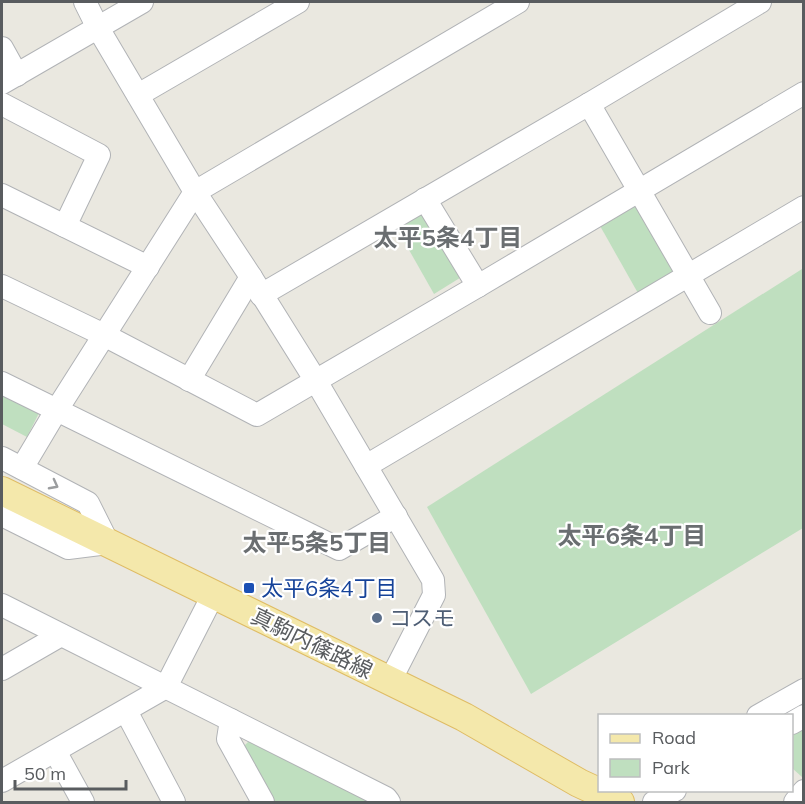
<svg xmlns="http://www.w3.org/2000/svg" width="805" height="804" font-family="Mulish,'Noto Sans JP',sans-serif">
	<rect width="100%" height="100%" fill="#eae8e0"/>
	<g fill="#bfdfbf">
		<polygon points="640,190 688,275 643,302 595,217"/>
		<polygon points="425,210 463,276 434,294 396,227"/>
		<polygon points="802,269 804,269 803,528 531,694 427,507"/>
		<polygon points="2,389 41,409 27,437 2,424"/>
		<polygon points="803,728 804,775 802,777 792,768 792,735"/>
		<polygon points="250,740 370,802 273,802 243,747"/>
	</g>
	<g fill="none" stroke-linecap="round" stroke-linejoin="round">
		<defs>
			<g id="minor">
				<polyline points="85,2 98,28 195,192 251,277 316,381 433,580 434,595 390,681"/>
				<polyline points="2,48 17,75"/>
				<polyline points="2,83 142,2"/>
				<polyline points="138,95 298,2"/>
				<polyline points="2,104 99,155 65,226"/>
				<polyline points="589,104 710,313"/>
				<polyline points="2,195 148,267"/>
				<polyline points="425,199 478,286"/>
				<polyline points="2,286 104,335 257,415 478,286 804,93"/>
				<polyline points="261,295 589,104 760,2"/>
				<polyline points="189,380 251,277"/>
				<polyline points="2,383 339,549 396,516"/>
				<polyline points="2,458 88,503 108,543 68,548 2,515"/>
				<polyline points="366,466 804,207"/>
				<polyline points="22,468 56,411 195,192 518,2"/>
				<polyline points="2,605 386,798 389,802"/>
				<polyline points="2,669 61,635"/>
				<polyline points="126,711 174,802"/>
				<polyline points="758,716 804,690"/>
				<polyline points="231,720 228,739 263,802"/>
				<polyline points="792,723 804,716"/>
				<polyline points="55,751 83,802"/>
				<polyline points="2,781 166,687 213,595"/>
				<polyline points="654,802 675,790"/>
				<polyline points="795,802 804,791"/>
			</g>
			<polyline id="major" points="2,491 464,717 579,783 620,802"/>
		</defs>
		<use href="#minor" stroke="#b1b3b6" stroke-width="24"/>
		<use href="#major" stroke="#dfbc64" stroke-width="30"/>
		<use href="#minor" stroke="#fff" stroke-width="22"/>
		<use href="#major" stroke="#f4e8ab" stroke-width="28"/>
	</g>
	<defs><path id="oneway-chevron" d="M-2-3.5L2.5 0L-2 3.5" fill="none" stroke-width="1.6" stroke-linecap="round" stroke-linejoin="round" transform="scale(1.5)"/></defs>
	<use stroke="#9b9d9f" href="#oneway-chevron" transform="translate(54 485) rotate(28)"/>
	<rect fill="#1a4fb4" stroke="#fff" stroke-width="2" x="243" y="582" width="12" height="12" rx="3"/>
	<circle fill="#5c6f8a" stroke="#fff" stroke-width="2" cx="377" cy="618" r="6"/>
	<g text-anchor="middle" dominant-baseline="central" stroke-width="4.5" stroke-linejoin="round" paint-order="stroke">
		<g font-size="22" fill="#164399" stroke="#fff" text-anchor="start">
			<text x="261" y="588">太平6条4丁目</text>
		</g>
		<g font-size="22" fill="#4e5e75" stroke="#fff" text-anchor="start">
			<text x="389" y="618">コスモ</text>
		</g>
		<g font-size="22" fill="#595c5f" stroke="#fff">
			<text transform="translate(312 643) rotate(26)">真駒内篠路線</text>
		</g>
		<g font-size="24" font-weight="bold" fill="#6a6e71" stroke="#fff">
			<text x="448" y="237">太平5条4丁目</text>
			<text x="632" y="535">太平6条4丁目</text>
			<text x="317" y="542">太平5条5丁目</text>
		</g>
	</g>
	<rect width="805" height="804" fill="none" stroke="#595c5f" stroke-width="6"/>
	<rect x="598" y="714" width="195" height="78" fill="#ffffff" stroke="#bdbebf" stroke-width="1.5"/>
	<rect x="610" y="734" width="30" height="9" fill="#f4e8ab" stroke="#bdbebf" stroke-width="1.5"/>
	<text x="652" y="744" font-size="18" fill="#595c5f">Road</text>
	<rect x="610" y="759" width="30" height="18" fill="#bfdfbf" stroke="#bdbebf" stroke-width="1.5"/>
	<text x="652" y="774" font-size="18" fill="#595c5f">Park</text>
	<path d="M15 780v9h111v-9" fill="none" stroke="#595c5f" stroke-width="3"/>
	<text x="24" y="780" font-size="18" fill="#595c5f" stroke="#ffffff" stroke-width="4.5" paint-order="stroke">50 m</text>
</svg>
